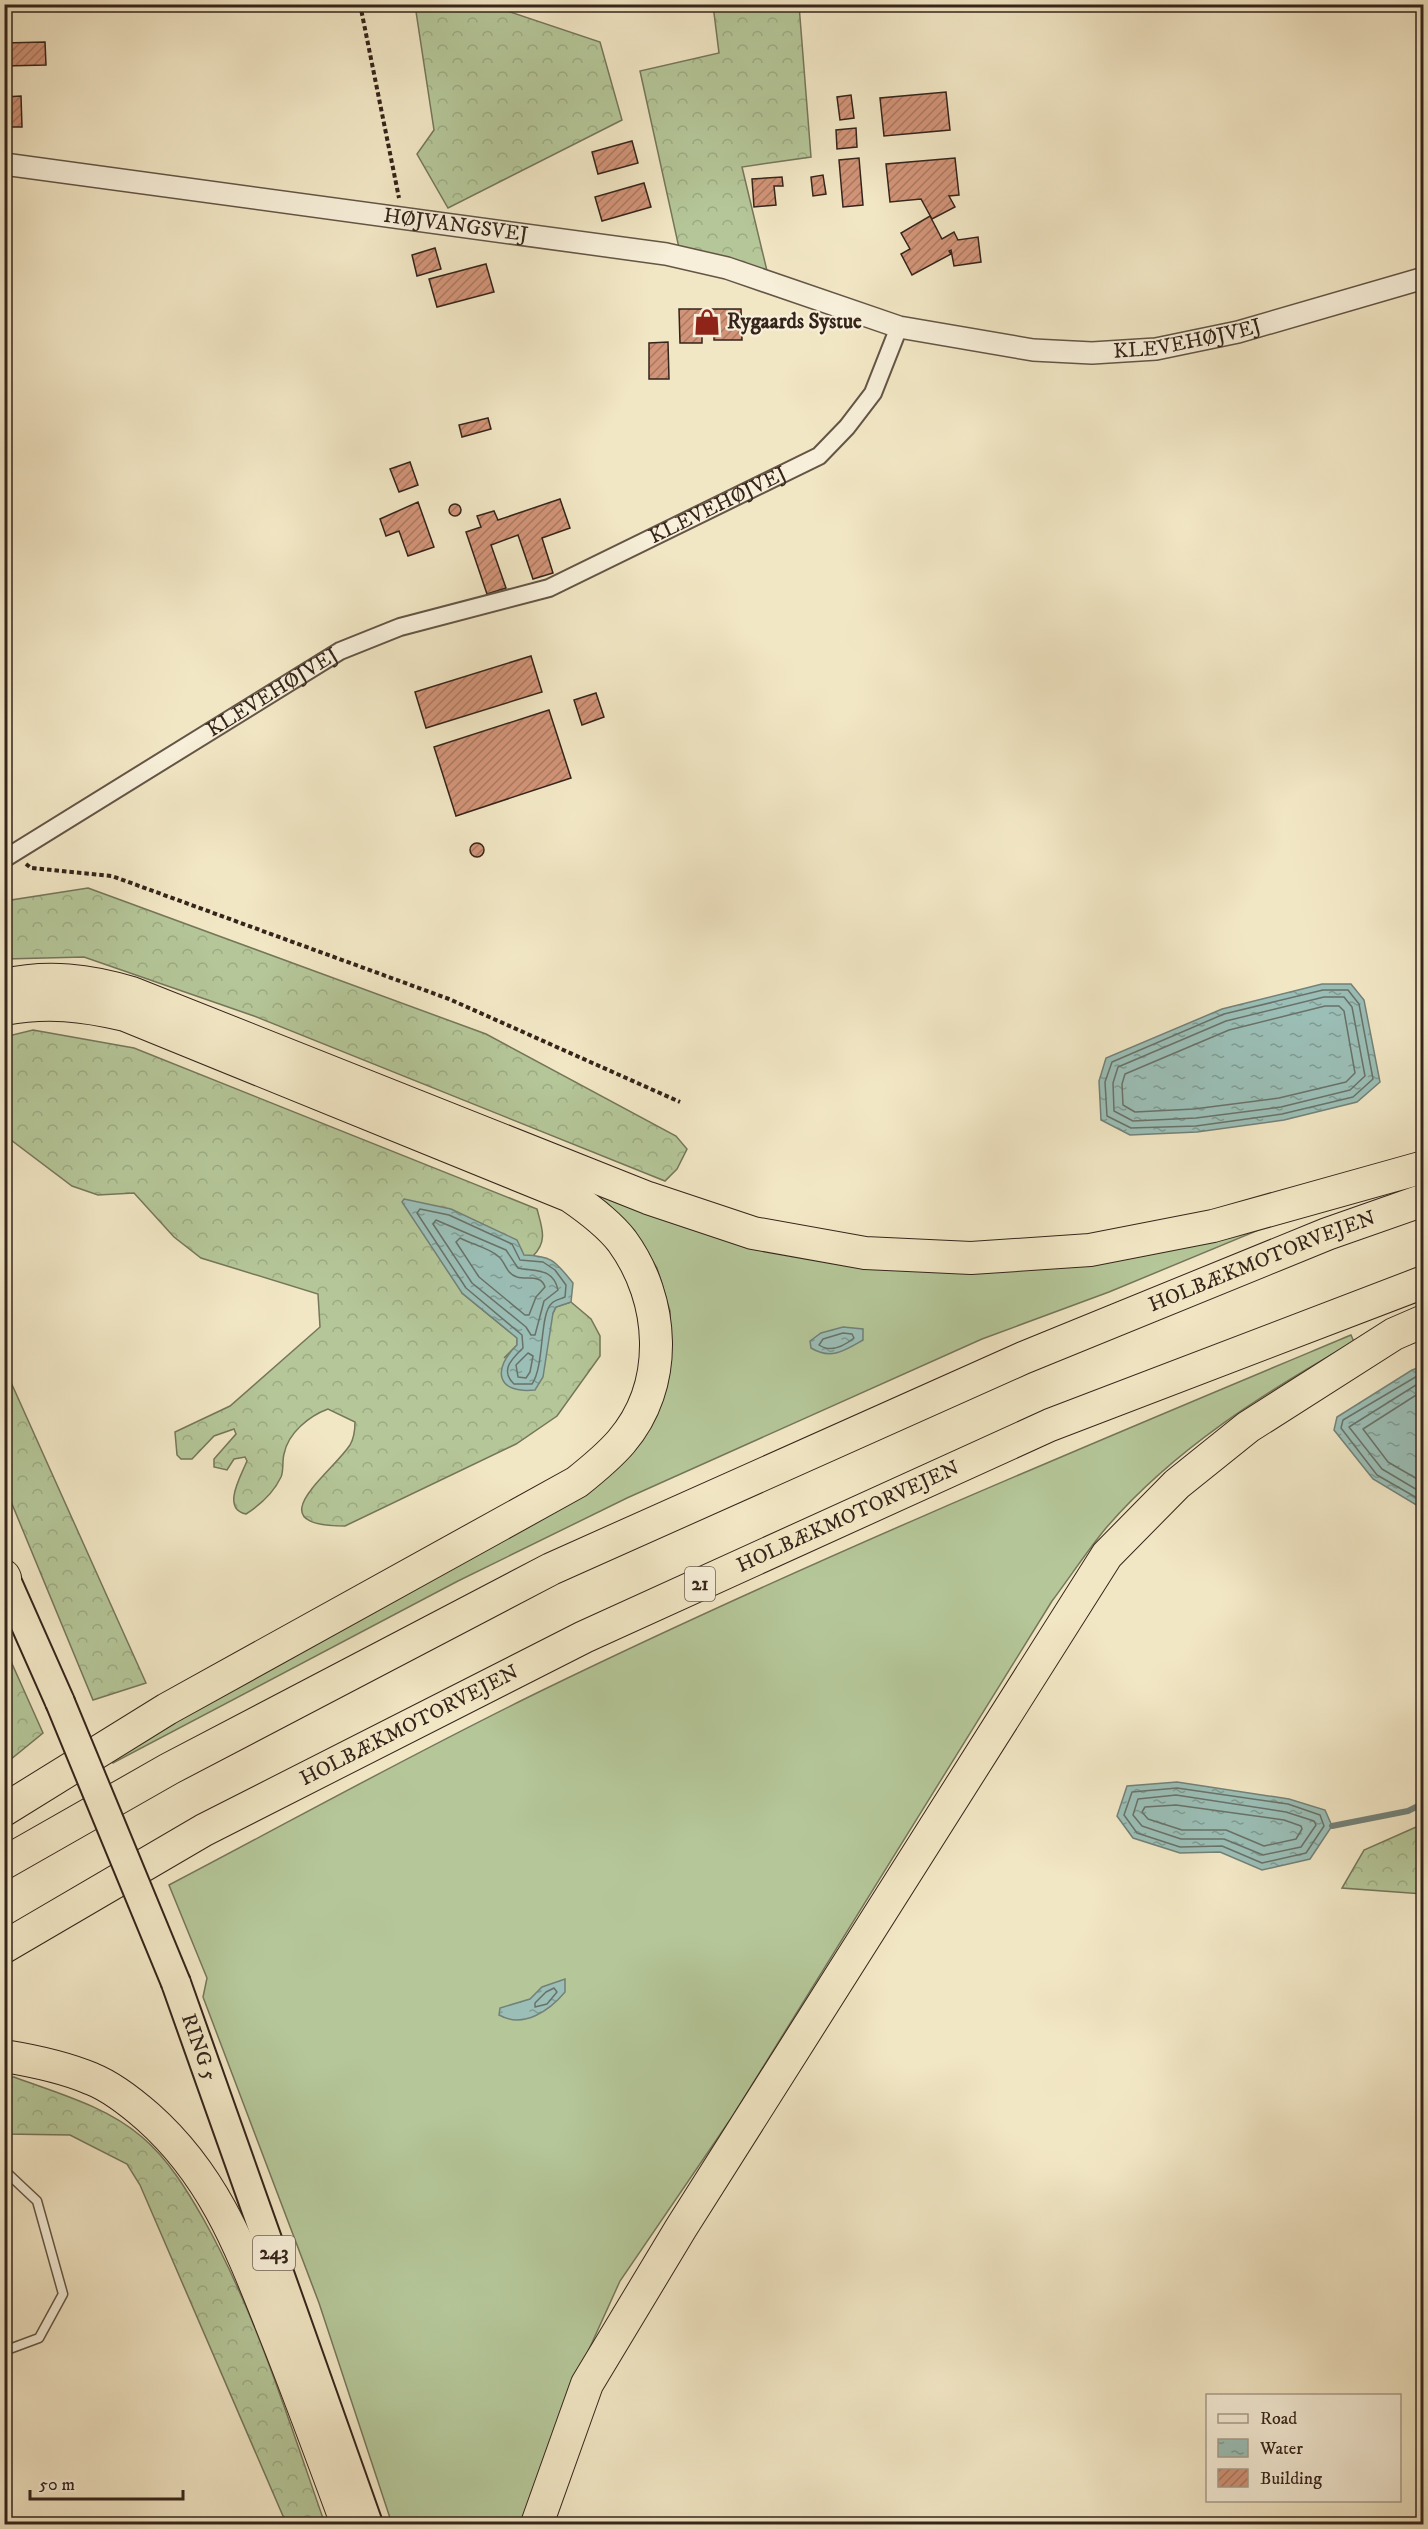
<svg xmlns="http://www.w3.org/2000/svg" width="1428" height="2529" font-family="'IM FELL DW Pica',serif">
	<defs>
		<pattern id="forest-crowns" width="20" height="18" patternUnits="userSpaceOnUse" patternTransform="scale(1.5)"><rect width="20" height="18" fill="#b5c799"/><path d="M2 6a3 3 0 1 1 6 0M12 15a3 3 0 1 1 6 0" fill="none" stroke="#9cab83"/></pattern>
		<pattern id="water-ripples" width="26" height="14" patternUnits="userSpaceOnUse" patternTransform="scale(1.5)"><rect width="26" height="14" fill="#9bbfb7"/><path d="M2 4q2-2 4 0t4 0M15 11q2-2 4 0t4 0" fill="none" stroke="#7f9b94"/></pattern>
		<pattern id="building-hatch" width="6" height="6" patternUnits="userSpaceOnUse" patternTransform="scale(1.5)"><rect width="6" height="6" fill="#d29478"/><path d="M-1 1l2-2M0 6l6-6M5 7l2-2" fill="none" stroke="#ab7962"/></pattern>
	</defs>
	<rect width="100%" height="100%" fill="#f2e7c5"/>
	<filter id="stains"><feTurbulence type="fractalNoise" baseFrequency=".00333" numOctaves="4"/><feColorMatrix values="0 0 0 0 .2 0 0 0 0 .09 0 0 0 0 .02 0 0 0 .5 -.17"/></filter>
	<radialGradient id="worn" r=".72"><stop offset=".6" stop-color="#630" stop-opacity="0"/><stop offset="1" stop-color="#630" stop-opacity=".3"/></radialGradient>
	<g fill="#b5c799" stroke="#75765a" stroke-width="1.5">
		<polygon points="574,1182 882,1265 1278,1222 1109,1292 982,1339 627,1498 458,1581 113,1763 110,1756 544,1516 671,1355 670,1311 657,1268 636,1235 607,1203"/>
		<path d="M1351,1335L1354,1342C1265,1392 1174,1449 1106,1528C1087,1551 1070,1577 1052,1601L732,2117L620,2281L571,2389L523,2524H392L319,2303L203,1997L207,1978L169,1885C295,1819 419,1750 547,1688C811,1560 1081,1448 1351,1335Z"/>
	</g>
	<g fill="url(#forest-crowns)" stroke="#75765a" stroke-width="1.5">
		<polygon points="415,5 508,5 507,11 600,42 622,120 448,208 417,154 434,130"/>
		<polygon points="713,5 799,5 811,157 742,167 768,275 679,248 640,71 719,53"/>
		<polygon points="88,888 486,1034 676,1136 687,1149 677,1169 665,1181 254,1016 84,957 5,959 5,901"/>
		<path d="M33,1030L134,1048L537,1209C542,1228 548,1241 533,1256H524L462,1293L517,1338V1345L504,1358L553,1313L556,1307L571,1302L591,1319L600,1336V1356L557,1416L516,1444L345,1526C255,1526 330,1475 350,1445C354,1438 355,1430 355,1422L328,1409C309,1416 288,1433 284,1454C282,1461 284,1470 281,1477C274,1492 260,1505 246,1514C221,1509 241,1476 247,1461L245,1457L234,1459L227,1470L214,1467V1459L236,1434L234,1429L214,1436L192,1459H181L177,1455L175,1432L230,1406L320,1327L318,1294L201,1258L174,1237L134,1193L98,1195L72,1186L11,1140C0,1124 5,1060 4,1037Z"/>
		<polygon points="5,1369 146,1683 93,1700 5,1487"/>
		<polygon points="5,1648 43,1733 5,1764 4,1764"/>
		<polygon points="1423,1824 1423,1894 1342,1888 1364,1850"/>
		<path d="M5,2077H14C57,2093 106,2106 142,2137C168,2159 187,2190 204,2220C257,2315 289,2422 325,2524H292L283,2516L140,2185L127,2164L70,2135L5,2134Z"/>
	</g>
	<g fill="url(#water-ripples)" stroke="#728179" stroke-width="1.5">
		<polygon points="1322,984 1351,984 1364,1000 1380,1082 1357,1102 1284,1120 1197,1132 1130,1135 1101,1120 1099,1081 1106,1058 1222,1009"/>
		<path d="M404,1199L451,1209L517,1240L524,1255C553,1256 555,1261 573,1283L571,1302L556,1307L553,1313L543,1377L535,1390C496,1394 492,1369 517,1345V1338L462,1293L402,1202Z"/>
		<path d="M843,1327L863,1329V1340C844,1351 831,1360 811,1348L810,1341L821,1333Z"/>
		<polygon points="1423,1366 1424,1366 1423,1509 1373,1479 1334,1430 1337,1417 1412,1370"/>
		<polygon points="1177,1782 1289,1799 1325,1810 1332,1826 1310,1859 1262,1870 1220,1852 1180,1853 1133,1838 1117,1816 1127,1786"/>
		<path d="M565,1979V1992C550,2010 524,2029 499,2015L500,2008L530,1999L542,1987Z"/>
	</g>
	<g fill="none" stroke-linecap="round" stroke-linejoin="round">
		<g stroke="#687269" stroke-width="1.5">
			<polygon points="1323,990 1348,990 1359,1004 1373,1079 1353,1097 1282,1114 1196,1126 1131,1128 1107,1116 1105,1082 1112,1062 1224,1014"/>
			<polygon points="1324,997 1344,997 1352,1007 1365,1076 1350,1090 1281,1107 1196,1118 1133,1121 1114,1111 1113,1083 1118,1067 1226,1021"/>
			<polygon points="1325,1006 1339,1006 1344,1011 1355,1073 1346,1082 1279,1098 1194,1109 1135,1112 1123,1105 1122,1084 1125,1074 1229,1030"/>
			<path d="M420,1209L449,1215L512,1244L520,1260L543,1262L555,1270L566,1285L565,1297C561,1299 555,1300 552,1303C539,1314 545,1365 532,1384H514C499,1370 513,1358 523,1348L522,1335L466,1288L417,1213Z"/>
			<path d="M436,1220L506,1250L518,1268C535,1272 553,1267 558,1290L544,1301L535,1335H531L526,1327L472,1283L433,1224Z"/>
			<path d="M460,1238C471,1244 489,1248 498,1256C506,1262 505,1273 517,1277C527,1280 541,1274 545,1287L536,1297L529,1315H525L479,1277L456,1242Z"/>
			<path d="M843,1333L852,1334L854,1338C844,1346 831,1353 819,1345L823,1339Z"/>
			<polygon points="528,1353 533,1356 530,1372 526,1378 518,1377 516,1365"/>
			<polyline points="1424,1372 1343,1420 1341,1428 1377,1475 1424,1502"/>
			<polyline points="1424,1380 1349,1427 1382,1469 1424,1494"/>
			<polyline points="1424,1390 1363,1429 1388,1462 1424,1483"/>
			<polygon points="1177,1788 1288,1804 1320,1815 1324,1826 1306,1853 1262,1863 1222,1846 1180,1847 1137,1833 1124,1815 1132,1792"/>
			<polygon points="1176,1795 1286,1812 1314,1821 1316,1825 1301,1847 1263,1855 1224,1839 1181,1839 1142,1826 1133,1815 1138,1799"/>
			<polygon points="1176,1805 1284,1820 1301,1826 1302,1829 1296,1839 1264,1846 1226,1830 1182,1830 1148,1819 1142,1812 1145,1807"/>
			<polygon points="554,1988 557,1992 547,2004 535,2007 535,2003 546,1992"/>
		</g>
		<polyline stroke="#728179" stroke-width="6" points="1332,1826 1408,1811 1424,1803"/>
	</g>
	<g fill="url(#building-hatch)" stroke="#35241b" stroke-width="1.5">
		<polygon points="45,42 46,65 4,66 4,43"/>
		<polygon points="946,92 950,130 884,136 880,98"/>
		<polygon points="851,95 854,118 840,120 837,97"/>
		<polygon points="21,96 22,127 4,127 4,97"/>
		<polygon points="856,128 857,147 837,149 836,130"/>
		<polygon points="632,141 638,163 598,174 592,152"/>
		<polygon points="859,158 863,205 843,207 839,160"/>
		<polygon points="955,158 959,195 949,196 955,207 932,219 921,199 890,202 886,164"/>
		<polygon points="823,175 826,194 813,196 811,177"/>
		<polygon points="782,177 783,186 774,186 776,205 754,207 752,179"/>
		<polygon points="644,183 651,207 602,221 595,197"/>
		<polygon points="930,216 942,239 954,232 958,240 978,237 981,262 954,266 951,250 949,251 951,254 912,275 901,254 910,249 901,233"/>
		<polygon points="435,248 441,269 417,276 412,255"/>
		<polygon points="486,264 494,292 437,307 429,279"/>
		<polygon points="679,309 741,309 742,340 714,340 714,328 702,329 702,343 680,343"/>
		<polygon points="668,342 669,379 649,379 649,343"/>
		<polygon points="488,418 491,429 462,437 459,425"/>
		<polygon points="410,462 418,485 399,492 390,469"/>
		<polygon points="560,499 570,528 542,538 553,573 533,579 518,535 491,545 506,588 487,594 466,532 481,527 477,516 494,511 498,520"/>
		<polygon points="418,502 434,547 408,556 399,531 386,536 380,519"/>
		<circle cx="455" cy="510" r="6"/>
		<polygon points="531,656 542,692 426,728 415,692"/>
		<polygon points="596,693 604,717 582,725 574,700"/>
		<polygon points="549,710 571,778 456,816 434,747"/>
		<circle cx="477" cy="850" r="7"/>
	</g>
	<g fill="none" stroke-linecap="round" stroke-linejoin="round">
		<defs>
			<polyline id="service" points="4,2170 37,2201 63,2294 39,2338 4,2351"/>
			<g id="minor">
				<path id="s1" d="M4,859L340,651L400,627L549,588L819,456L847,427L873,393L899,327"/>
			</g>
			<g id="tertiary">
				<path id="s2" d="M4,164L666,254L727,268L899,327L1033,350L1092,353L1156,349L1238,332L1424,278"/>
			</g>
			<g id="trunk">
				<polyline points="5,1578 60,1702"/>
				<path id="s3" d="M176,1983L368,2524"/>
			</g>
			<g id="motorway">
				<path d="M4,985C48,975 89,980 132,993L648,1198L753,1233L865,1253L971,1258L1090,1250L1213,1226L1424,1167"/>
				<path d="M4,1009C47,1001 83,1005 125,1015L570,1196C589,1209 608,1223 622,1241C665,1300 670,1385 621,1442C608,1457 592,1470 577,1482L167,1709L4,1810"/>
				<polyline points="4,1576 5,1578"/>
				<path id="s4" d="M4,1863L169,1769L551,1569L1023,1358L1327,1234L1424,1200"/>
				<path id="s5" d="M4,1947L204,1830L584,1637L1050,1425L1424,1282"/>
				<path d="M4,2056C35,2061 64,2067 92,2079C112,2087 132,2103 148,2117C212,2174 239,2243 270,2321C297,2388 322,2456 347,2524"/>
				<polyline points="537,2524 587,2384 681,2228 1107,1555 1177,1484 1248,1427 1394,1334 1424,1321"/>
			</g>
		</defs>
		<use href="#service" stroke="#645546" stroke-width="11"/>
		<use href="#minor" stroke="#645546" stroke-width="20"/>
		<use href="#tertiary" stroke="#645546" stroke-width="24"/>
		<use href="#trunk" stroke="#35241b" stroke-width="32"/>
		<use href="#motorway" stroke="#35241b" stroke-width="34"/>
		<g stroke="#35241b" stroke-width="4" stroke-dasharray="4.5 3" stroke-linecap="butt">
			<polyline points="360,4 399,198"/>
			<polyline points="26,864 31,868 112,876 449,999 680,1102"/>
		</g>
		<use href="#service" stroke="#f7efd9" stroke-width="8"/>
		<use href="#minor" stroke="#f7efd9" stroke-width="16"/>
		<use href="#tertiary" stroke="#f7efd9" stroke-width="21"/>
		<use href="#trunk" stroke="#f2e7c5" stroke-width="28"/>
		<use href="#motorway" stroke="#f2e7c5" stroke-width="32"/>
		<defs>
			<polyline id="trunk-bridge" points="60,1702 176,1983"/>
		</defs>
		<use href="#trunk-bridge" stroke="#35241b" stroke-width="32" stroke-linecap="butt"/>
		<use href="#trunk-bridge" stroke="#f2e7c5" stroke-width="28"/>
	</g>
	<defs>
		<symbol id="shop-bare" viewBox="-9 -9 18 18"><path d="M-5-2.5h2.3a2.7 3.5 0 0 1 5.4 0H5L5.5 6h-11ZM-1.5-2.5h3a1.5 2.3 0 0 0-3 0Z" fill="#8f2418" stroke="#f7efd9" stroke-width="2.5" paint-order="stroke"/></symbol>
	</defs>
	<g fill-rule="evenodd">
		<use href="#shop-bare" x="688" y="303" width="38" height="38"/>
	</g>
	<g text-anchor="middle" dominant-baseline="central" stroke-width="4.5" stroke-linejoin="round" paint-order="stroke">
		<g fill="#f7efd9" stroke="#6f6154" stroke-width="1.5">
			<rect x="685" y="1567" width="30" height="34" rx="4.5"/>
			<rect x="253" y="2236" width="42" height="34" rx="4.5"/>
		</g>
		<g font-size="20" font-weight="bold" fill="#35241b">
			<text x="700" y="1584">21</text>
			<text x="274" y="2253">243</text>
		</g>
		<g font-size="21" fill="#35241b" stroke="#f7efd9">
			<text stroke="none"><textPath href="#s2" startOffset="456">HØJVANGSVEJ</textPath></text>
			<text stroke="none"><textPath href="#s2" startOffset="1204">KLEVEHØJVEJ</textPath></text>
			<text stroke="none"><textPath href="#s1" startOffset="802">KLEVEHØJVEJ</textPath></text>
			<text stroke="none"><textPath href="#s1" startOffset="316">KLEVEHØJVEJ</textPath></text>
			<text stroke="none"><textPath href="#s4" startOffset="1396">HOLBÆKMOTORVEJEN</textPath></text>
			<text stroke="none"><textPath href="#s5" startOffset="948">HOLBÆKMOTORVEJEN</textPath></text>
			<text stroke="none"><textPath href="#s5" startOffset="462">HOLBÆKMOTORVEJEN</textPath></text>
			<text stroke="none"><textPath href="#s3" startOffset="68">RING 5</textPath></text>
		</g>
		<g font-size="21" font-weight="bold" fill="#35241b" stroke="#f7efd9" text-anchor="start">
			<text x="727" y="322">Rygaards Systue</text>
		</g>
	</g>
	<rect width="1428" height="2529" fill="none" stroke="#f2e7c5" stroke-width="24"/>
	<rect x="6" y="6" width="1416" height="2517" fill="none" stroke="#35241b" stroke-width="3"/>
	<rect x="12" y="12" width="1404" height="2505" fill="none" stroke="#35241b" stroke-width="1.5"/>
	<rect x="1206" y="2394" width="195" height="108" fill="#f7efd9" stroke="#a99e8d" stroke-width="1.5"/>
	<rect x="1218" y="2414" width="30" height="9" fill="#f7efd9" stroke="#a99e8d" stroke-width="1.5"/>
	<text x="1260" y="2424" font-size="18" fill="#35241b">Road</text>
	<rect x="1218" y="2439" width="30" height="18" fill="url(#water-ripples)" stroke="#a99e8d" stroke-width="1.5"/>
	<text x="1260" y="2454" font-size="18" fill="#35241b">Water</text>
	<rect x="1218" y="2469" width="30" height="18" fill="url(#building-hatch)" stroke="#a99e8d" stroke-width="1.5"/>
	<text x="1260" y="2484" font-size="18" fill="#35241b">Building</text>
	<path d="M30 2490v9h153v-9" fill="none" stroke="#35241b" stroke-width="3"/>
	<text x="39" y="2490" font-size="18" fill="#35241b" stroke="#f7efd9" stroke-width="4.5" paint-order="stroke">50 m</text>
	<rect width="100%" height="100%" filter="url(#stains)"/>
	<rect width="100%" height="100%" fill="url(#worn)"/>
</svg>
